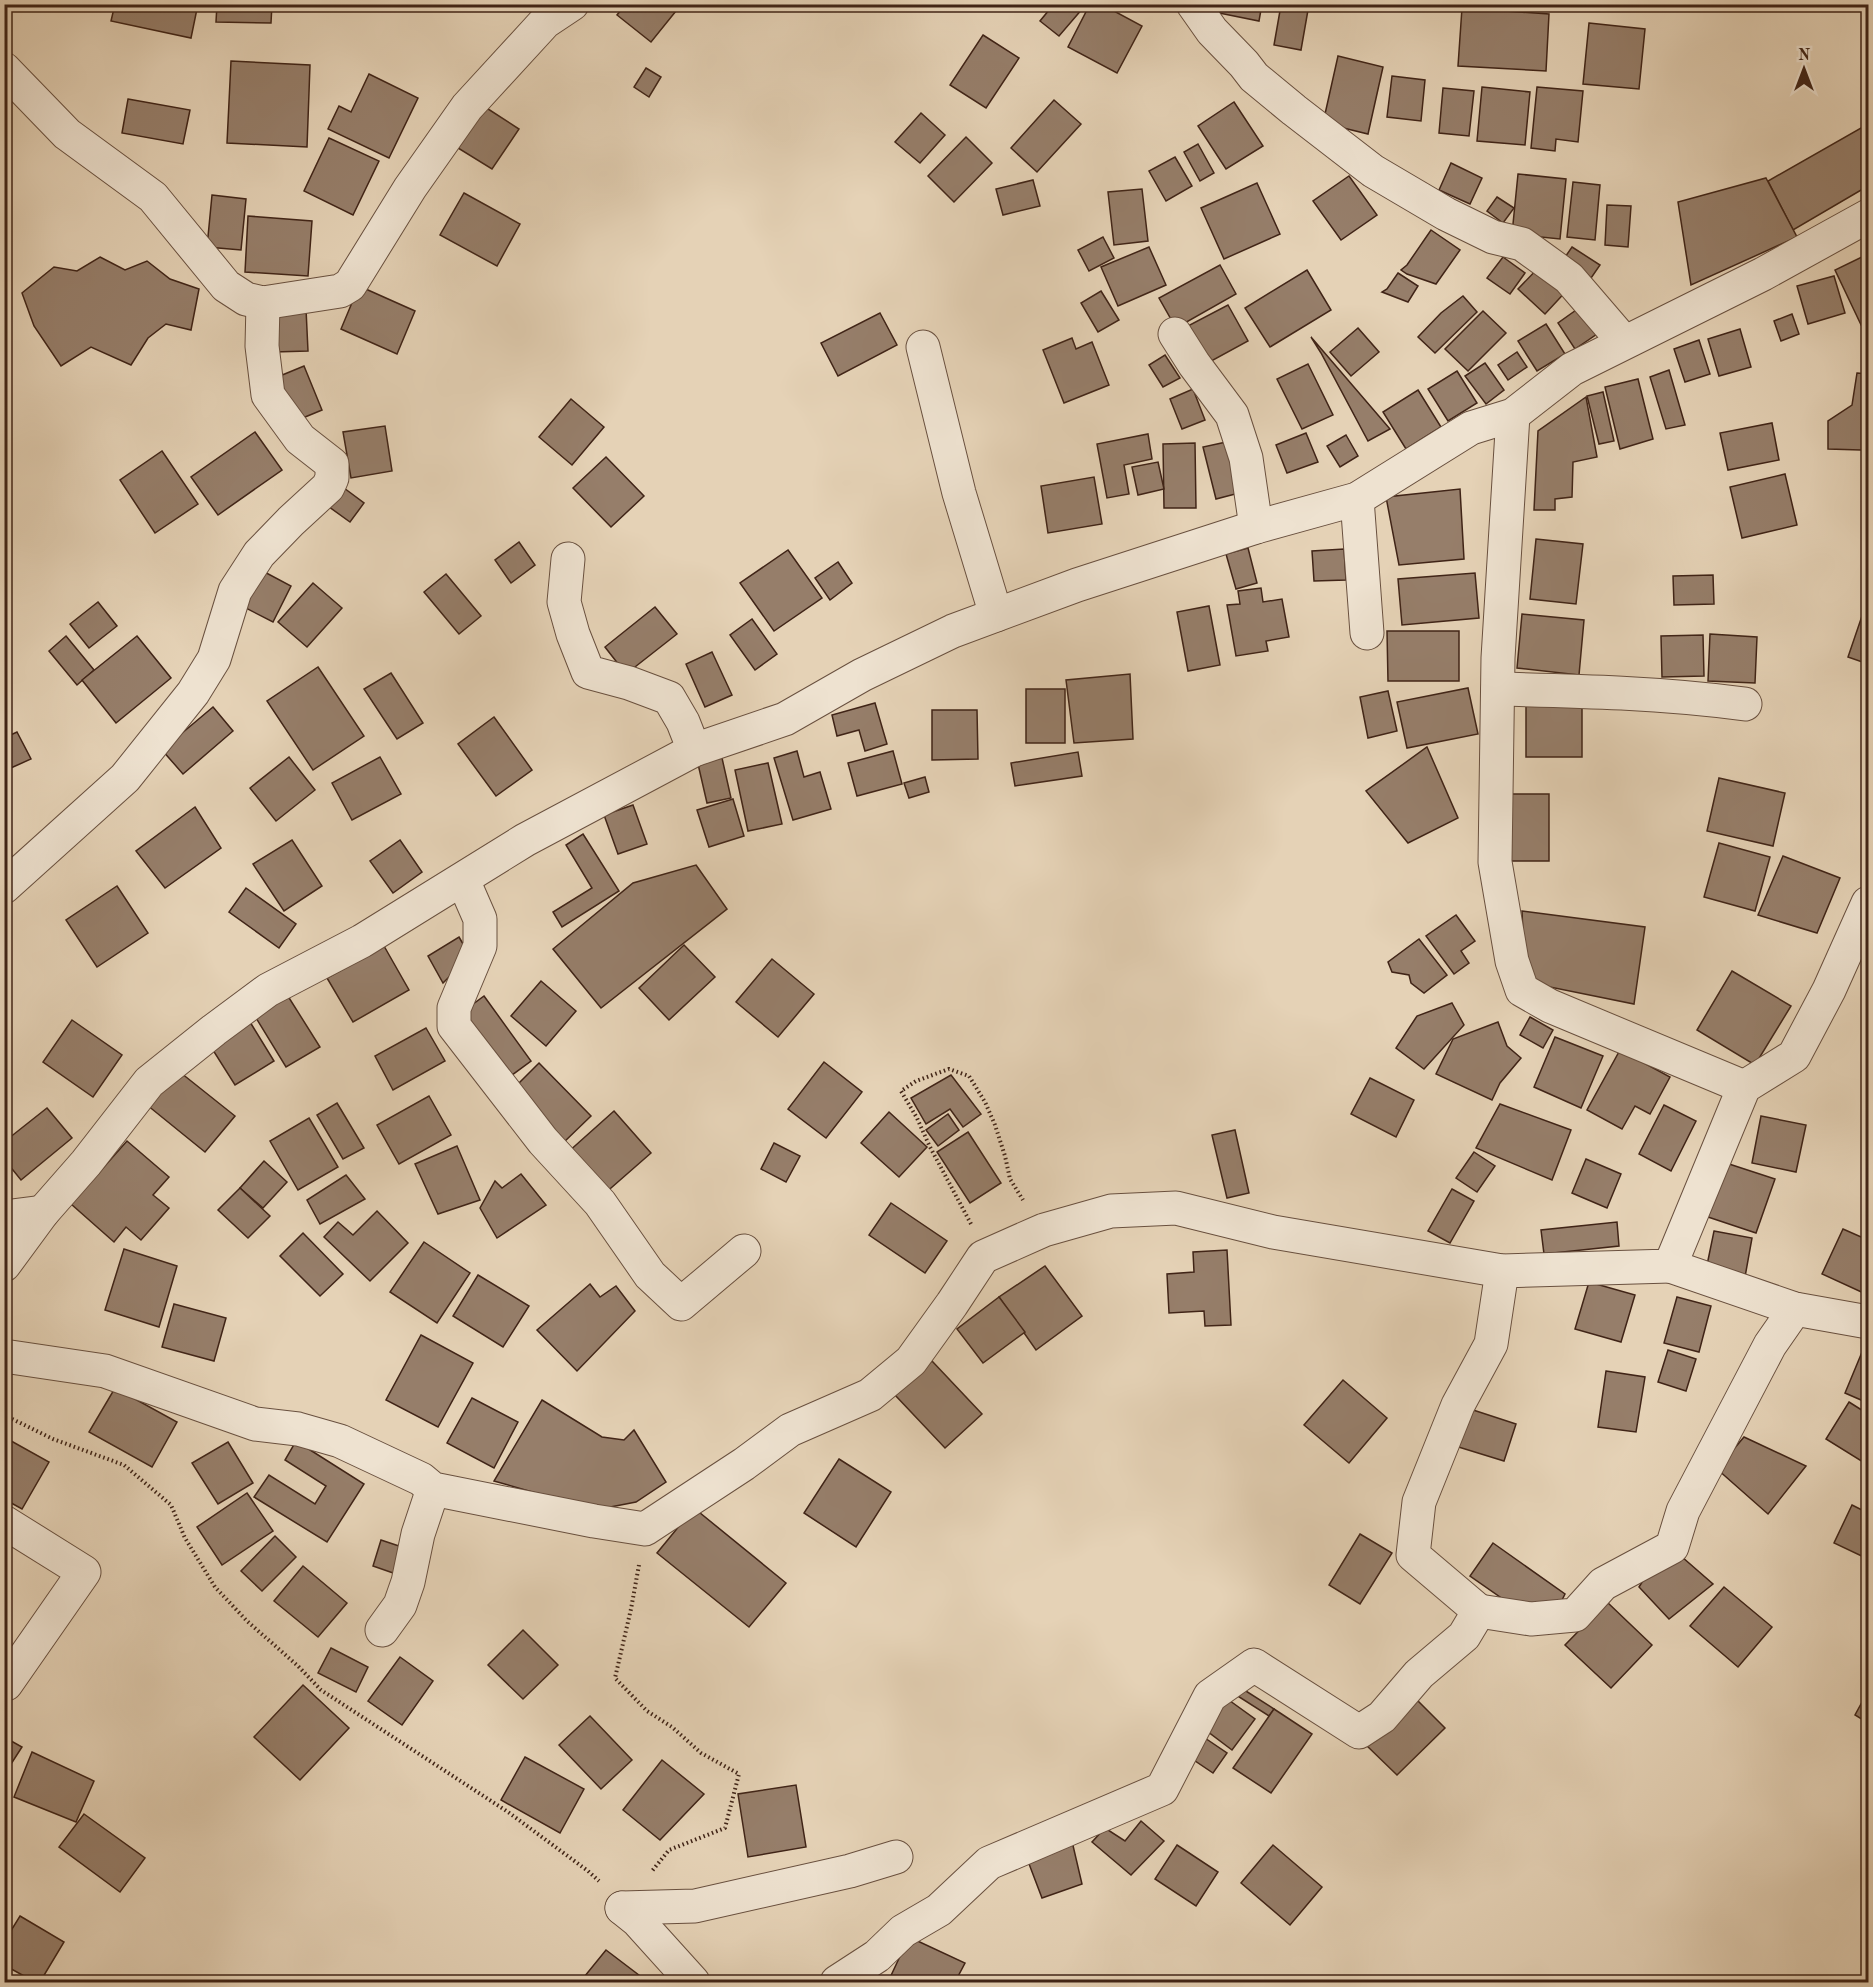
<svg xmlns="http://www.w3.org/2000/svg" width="1873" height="1987" font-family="'Old Standard TT',serif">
	<rect width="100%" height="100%" fill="#e5d2b6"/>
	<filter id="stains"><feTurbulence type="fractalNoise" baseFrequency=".00333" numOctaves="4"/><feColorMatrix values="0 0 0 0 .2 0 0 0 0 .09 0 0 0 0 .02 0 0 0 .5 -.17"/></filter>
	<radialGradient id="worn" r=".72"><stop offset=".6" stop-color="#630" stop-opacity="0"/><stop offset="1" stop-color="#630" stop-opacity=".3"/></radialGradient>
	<g fill="#967e6a" stroke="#402417" stroke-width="1.5">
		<polygon points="115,4 198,4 191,38 111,21"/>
		<polygon points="217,4 272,4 271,23 216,22"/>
		<polygon points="626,4 678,4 680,6 651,42 617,15"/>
		<polygon points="1054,4 1079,4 1083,8 1059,36 1040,21"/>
		<polygon points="1090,4 1101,4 1142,26 1117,73 1068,47"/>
		<polygon points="1211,4 1262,4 1259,21 1209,11"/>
		<polygon points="1281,5 1308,10 1301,50 1274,45"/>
		<polygon points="1462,8 1549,14 1546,71 1458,66"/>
		<polygon points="1589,23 1645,29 1639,89 1583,84"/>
		<polygon points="983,35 1019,58 986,108 950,85"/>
		<polygon points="1338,56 1383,67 1368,134 1323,123"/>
		<polygon points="231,61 310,65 307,147 227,143"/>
		<polygon points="646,68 661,77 649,97 634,87"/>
		<polygon points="369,74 418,98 389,158 328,129 339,106 351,112"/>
		<polygon points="1392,76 1425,80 1421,121 1387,117"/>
		<polygon points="1482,87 1530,92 1525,145 1477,141"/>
		<polygon points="1537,87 1583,91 1578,142 1556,139 1555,151 1531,148"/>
		<polygon points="1443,88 1474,91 1469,136 1439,133"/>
		<polygon points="128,99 190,110 183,144 122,133"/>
		<polygon points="1054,100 1081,124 1037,172 1011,148"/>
		<polygon points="1234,102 1263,146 1226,169 1198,126"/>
		<polygon points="485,107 519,129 492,169 458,148"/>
		<polygon points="921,113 945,135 920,163 895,142"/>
		<polygon points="1868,124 1868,186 1793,230 1768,181"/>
		<polygon points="966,137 992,163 954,202 928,176"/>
		<polygon points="329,138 379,161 353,215 304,191"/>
		<polygon points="1198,144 1214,173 1200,181 1184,152"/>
		<polygon points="1175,157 1192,186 1166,201 1149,171"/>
		<polygon points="1451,163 1482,178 1470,204 1439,190"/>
		<polygon points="1518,174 1566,179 1560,239 1512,234"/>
		<polygon points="1349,176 1377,215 1341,240 1313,201"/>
		<polygon points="1766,178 1797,237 1691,285 1678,202"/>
		<polygon points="1033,180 1040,206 1003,215 996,189"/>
		<polygon points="1573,182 1600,185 1595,240 1567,237"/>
		<polygon points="1257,183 1280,234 1224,259 1201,208"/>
		<polygon points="1142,189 1148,241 1114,245 1108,192"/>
		<polygon points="464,193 520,224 497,266 440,235"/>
		<polygon points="212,195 246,199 241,250 207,247"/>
		<polygon points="1497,197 1514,208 1503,223 1487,211"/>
		<polygon points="1607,205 1631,206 1628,247 1605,245"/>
		<polygon points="248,216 312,221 308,276 245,272"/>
		<polygon points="1431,230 1460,250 1436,284 1407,274 1401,270 1407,265"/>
		<polygon points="1103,237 1114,258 1089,271 1078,250"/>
		<polygon points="1149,247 1166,285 1118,306 1101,267"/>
		<polygon points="1572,247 1600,265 1589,281 1561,263"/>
		<polygon points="1868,254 1868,326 1863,329 1835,270"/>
		<polygon points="100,257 125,270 147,261 170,279 199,289 191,330 166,324 148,338 131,365 91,347 61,366 34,326 22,293 54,267 77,271"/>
		<polygon points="1503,257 1525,273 1510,294 1487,278"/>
		<polygon points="1543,263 1570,287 1545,314 1518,289"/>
		<polygon points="1220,265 1236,294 1176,328 1159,298"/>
		<polygon points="1307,270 1331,310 1270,347 1245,308"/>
		<polygon points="1398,273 1418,286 1408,302 1382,292 1387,289"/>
		<polygon points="1834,276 1845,313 1808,324 1797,286"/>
		<polygon points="359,286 415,311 397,354 341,329"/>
		<polygon points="1101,291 1119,320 1098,332 1081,303"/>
		<polygon points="1463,296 1477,312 1435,353 1418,337 1441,313"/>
		<polygon points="1228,305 1248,341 1204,365 1184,328"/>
		<polygon points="1579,308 1597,334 1575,349 1558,323"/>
		<polygon points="306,309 308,351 274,352 272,310"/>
		<polygon points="1483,311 1506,333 1468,371 1445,349"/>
		<polygon points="880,313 897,345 838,376 821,343"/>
		<polygon points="1792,314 1799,334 1781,341 1774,321"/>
		<polygon points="1546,324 1565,354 1537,371 1518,341"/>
		<polygon points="1358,328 1379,352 1351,376 1330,352"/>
		<polygon points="1740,329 1751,367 1719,376 1708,339"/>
		<polygon points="1311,337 1390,429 1368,441 1321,353"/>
		<polygon points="1072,338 1076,349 1092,342 1109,385 1064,403 1043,350"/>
		<polygon points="1699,340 1710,374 1685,382 1674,349"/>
		<polygon points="1517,352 1527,367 1508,380 1498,365"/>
		<polygon points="1165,355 1180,378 1163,387 1149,365"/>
		<polygon points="1485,363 1504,390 1486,404 1465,376"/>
		<polygon points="1308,364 1333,415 1302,429 1277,379"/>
		<polygon points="304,366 322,410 293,422 275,378"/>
		<polygon points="1669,370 1685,425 1666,429 1650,377"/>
		<polygon points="1457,371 1477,403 1448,421 1428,389"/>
		<polygon points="1857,373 1868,374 1868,452 1861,450 1828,449 1828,421 1852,405"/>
		<polygon points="1638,379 1653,439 1620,449 1605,387"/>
		<polygon points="1193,389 1205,420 1182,429 1170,399"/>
		<polygon points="1418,390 1441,427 1406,449 1383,412"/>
		<polygon points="1603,392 1614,441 1599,444 1587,396"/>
		<polygon points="1586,397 1597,457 1573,462 1572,497 1555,499 1555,510 1534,510 1538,431"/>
		<polygon points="571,399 604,427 572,465 539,437"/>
		<polygon points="1772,423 1779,460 1728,470 1720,433"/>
		<polygon points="385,426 392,471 351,478 343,432"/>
		<polygon points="255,432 282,470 218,515 191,477"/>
		<polygon points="1306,433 1318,462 1287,473 1276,445"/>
		<polygon points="1148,434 1152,459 1124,465 1129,494 1107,498 1097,444"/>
		<polygon points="1346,435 1358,456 1340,467 1327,446"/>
		<polygon points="1231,441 1243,492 1216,499 1203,447"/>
		<polygon points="1195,443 1196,508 1164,508 1163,444"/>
		<polygon points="162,451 198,504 155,533 120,480"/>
		<polygon points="606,457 644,496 611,527 573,488"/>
		<polygon points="1158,462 1164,489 1138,495 1132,467"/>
		<polygon points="1785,474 1797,525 1742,538 1730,487"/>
		<polygon points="1094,477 1102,524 1048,533 1041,486"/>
		<polygon points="344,488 364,503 350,522 325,504"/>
		<polygon points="1460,489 1464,559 1399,565 1386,497"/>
		<polygon points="1536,539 1583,544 1576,604 1530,599"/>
		<polygon points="519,542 535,565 511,583 495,560"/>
		<polygon points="1248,548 1257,583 1236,589 1226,554"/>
		<polygon points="1344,549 1346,580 1314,581 1312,551"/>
		<polygon points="788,550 822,598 774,631 740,583"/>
		<polygon points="838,562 852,583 830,600 815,578"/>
		<polygon points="257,568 291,586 273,622 238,604"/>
		<polygon points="1475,573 1479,618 1402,625 1398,579"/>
		<polygon points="446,574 481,616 459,634 424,592"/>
		<polygon points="1713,575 1714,604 1674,605 1673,576"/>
		<polygon points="313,583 342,608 307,647 278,622"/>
		<polygon points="1261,588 1263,602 1282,599 1289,637 1266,641 1268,651 1236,656 1227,605 1240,604 1238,591"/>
		<polygon points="98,602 117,626 89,648 70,624"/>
		<polygon points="1209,606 1220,665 1188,671 1177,612"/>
		<polygon points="655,607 677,634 626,674 605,647"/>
		<polygon points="1522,614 1584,620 1579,675 1517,668"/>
		<polygon points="1862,616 1868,618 1868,664 1848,657"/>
		<polygon points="752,619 777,654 755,670 730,635"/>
		<polygon points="1387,631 1459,631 1459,681 1388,681"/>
		<polygon points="1710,634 1757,637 1755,683 1708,681"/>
		<polygon points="1703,635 1704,676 1662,677 1661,636"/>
		<polygon points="66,636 94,670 77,685 49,651"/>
		<polygon points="137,636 171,678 116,723 82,680"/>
		<polygon points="712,652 732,695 705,707 686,664"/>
		<polygon points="318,667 364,736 313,770 267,701"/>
		<polygon points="391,673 423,723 397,739 364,689"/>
		<polygon points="1130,674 1133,739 1074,743 1066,680"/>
		<polygon points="1468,688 1478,734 1407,748 1397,702"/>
		<rect x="1026" y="689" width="39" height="54"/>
		<polygon points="1388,691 1397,731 1368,738 1360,697"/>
		<rect x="1526" y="701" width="56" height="56"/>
		<polygon points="875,703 887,744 865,751 859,730 837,736 832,715"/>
		<polygon points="213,707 233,731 183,774 162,750"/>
		<polygon points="932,710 977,710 978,759 932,760"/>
		<polygon points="494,717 532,770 496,796 458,744"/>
		<polygon points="17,732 31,759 4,771 4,738"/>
		<polygon points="1427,747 1458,818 1408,843 1366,791"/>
		<polygon points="797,751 804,777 820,772 831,809 793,820 774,758"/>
		<polygon points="893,751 902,784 857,796 848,763"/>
		<polygon points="1078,752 1082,776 1015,786 1011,763"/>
		<polygon points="289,757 315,790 276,821 250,788"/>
		<polygon points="380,757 401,794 352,820 332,783"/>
		<polygon points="722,758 731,798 707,803 698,764"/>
		<polygon points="768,763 782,824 748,831 735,770"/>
		<polygon points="925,777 929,792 909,798 904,783"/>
		<polygon points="1719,778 1785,793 1773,846 1707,831"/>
		<rect x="1504" y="794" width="45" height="67"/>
		<polygon points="733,799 744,836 709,847 697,810"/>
		<polygon points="633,805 647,844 618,854 604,815"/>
		<polygon points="195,807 221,848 165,888 136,851"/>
		<polygon points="583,834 619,891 562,927 553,912 592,888 566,845"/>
		<polygon points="292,840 322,886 284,911 253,864"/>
		<polygon points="400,840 422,872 393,893 370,861"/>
		<polygon points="1719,843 1770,857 1755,911 1704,897"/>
		<polygon points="1783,856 1840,878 1817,933 1758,915"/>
		<polygon points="696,865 727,909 601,1008 553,949 633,883"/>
		<polygon points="117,886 148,933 97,967 66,920"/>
		<polygon points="246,888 296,924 279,948 229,912"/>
		<polygon points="1522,911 1645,927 1634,1004 1525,982"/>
		<polygon points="1456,915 1475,941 1461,951 1469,963 1454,974 1426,936"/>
		<polygon points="459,937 470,956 443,983 428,956"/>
		<polygon points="1419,939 1447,975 1424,993 1411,983 1409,975 1392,972 1388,962"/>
		<polygon points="684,945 715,977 669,1020 639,988"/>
		<polygon points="384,946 409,990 353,1022 327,978"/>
		<polygon points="772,959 814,994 778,1037 736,1002"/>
		<polygon points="1732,971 1791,1006 1755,1065 1697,1030"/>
		<polygon points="541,981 576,1011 546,1046 511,1016"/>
		<polygon points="286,993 320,1047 286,1067 253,1013"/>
		<polygon points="484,996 531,1061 504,1081 457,1016"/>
		<polygon points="1452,1003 1464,1025 1424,1069 1396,1048 1417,1016"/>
		<polygon points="1530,1017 1553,1030 1543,1048 1520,1035"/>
		<polygon points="72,1020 122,1055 93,1097 43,1062"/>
		<polygon points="250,1022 274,1061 235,1085 211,1047"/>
		<polygon points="1498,1022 1507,1046 1521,1058 1500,1083 1492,1100 1436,1074 1453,1039"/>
		<polygon points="426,1028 445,1061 393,1090 375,1056"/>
		<polygon points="1555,1037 1603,1056 1581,1108 1534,1087"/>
		<polygon points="1620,1050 1670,1077 1650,1114 1635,1106 1622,1129 1587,1110"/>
		<polygon points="824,1062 862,1092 826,1138 788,1109"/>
		<polygon points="539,1063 591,1116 562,1144 511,1091"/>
		<polygon points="176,1069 235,1116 205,1152 147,1105"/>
		<polygon points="951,1075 981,1114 963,1127 950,1109 926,1124 911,1098"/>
		<polygon points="1370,1078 1414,1100 1396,1137 1351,1114"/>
		<polygon points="429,1096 451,1135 399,1164 377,1125"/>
		<polygon points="337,1103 364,1148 343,1159 317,1115"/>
		<polygon points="1500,1104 1571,1130 1552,1180 1476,1148"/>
		<polygon points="1664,1105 1696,1121 1671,1171 1639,1154"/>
		<polygon points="47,1108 72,1138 21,1180 4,1159 4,1142"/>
		<polygon points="614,1111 651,1153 603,1195 567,1153"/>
		<polygon points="889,1112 927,1147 899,1177 861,1143"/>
		<polygon points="948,1114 959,1130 938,1146 926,1130"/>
		<polygon points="1761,1116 1806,1125 1796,1172 1752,1163"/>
		<polygon points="309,1118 338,1167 298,1190 270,1141"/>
		<polygon points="1235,1130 1249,1193 1227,1198 1212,1135"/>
		<polygon points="968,1132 1001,1183 970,1203 937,1152"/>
		<polygon points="127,1141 169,1177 153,1195 169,1208 141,1240 126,1227 114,1242 71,1204"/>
		<polygon points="774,1143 800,1156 786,1182 761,1169"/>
		<polygon points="457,1146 480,1200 438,1214 415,1164"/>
		<polygon points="1474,1152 1495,1166 1477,1192 1456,1178"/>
		<polygon points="1586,1159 1621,1174 1607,1208 1572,1193"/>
		<polygon points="264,1161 287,1182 263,1208 240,1188"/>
		<polygon points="1723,1162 1775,1179 1756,1233 1705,1216"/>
		<polygon points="521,1174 546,1205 497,1238 480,1208 495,1181 502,1188"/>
		<polygon points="346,1175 365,1199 320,1224 307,1200"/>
		<polygon points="240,1188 270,1216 248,1238 218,1210"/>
		<polygon points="1452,1189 1474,1201 1450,1243 1428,1231"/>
		<polygon points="891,1203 947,1241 925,1273 869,1235"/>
		<polygon points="377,1211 408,1243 370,1281 324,1237 338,1222 353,1235"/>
		<polygon points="1617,1222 1619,1246 1544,1254 1541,1230"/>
		<polygon points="1843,1229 1868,1240 1868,1295 1822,1274"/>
		<polygon points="1714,1231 1752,1238 1745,1277 1706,1270"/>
		<polygon points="303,1233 343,1274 320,1296 280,1256"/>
		<polygon points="424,1242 470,1273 437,1323 390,1292"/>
		<polygon points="124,1249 177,1266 159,1327 105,1310"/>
		<polygon points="1227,1250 1231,1325 1205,1326 1204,1311 1169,1313 1167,1274 1194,1272 1193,1252"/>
		<polygon points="1045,1266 1082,1316 1036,1350 999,1297"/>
		<polygon points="478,1275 529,1306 503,1347 453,1316"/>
		<polygon points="1589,1282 1635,1295 1621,1342 1575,1329"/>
		<polygon points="590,1284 600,1297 616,1286 635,1311 577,1371 537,1330"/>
		<polygon points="999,1297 1025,1332 983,1363 957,1329"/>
		<polygon points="1677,1297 1711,1306 1699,1352 1664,1343"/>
		<polygon points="174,1304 226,1318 214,1361 162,1347"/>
		<polygon points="421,1335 473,1363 438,1427 386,1400"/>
		<polygon points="1865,1345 1868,1347 1868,1403 1845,1393"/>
		<polygon points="1668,1350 1696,1359 1686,1391 1658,1382"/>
		<polygon points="932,1361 982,1414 945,1448 895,1395"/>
		<polygon points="1606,1371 1645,1377 1636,1432 1598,1427"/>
		<polygon points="1343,1380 1387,1418 1349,1463 1304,1425"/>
		<polygon points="115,1388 177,1422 152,1467 89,1432"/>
		<polygon points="472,1398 518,1422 494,1468 447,1443"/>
		<polygon points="542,1400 602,1437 624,1440 634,1430 666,1482 636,1502 595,1510 494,1481"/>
		<polygon points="1849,1402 1868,1414 1868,1454 1863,1462 1826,1439"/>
		<polygon points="1464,1407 1516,1424 1504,1461 1452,1445"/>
		<polygon points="4,1437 49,1462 22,1509 4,1499"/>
		<polygon points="1744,1437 1806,1466 1768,1514 1717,1469"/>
		<polygon points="296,1441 364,1484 327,1542 254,1497 269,1475 315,1504 326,1486 285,1460"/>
		<polygon points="228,1442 253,1483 218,1504 192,1463"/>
		<polygon points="839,1459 891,1492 856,1547 804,1513"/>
		<polygon points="247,1493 273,1531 222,1565 197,1527"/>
		<polygon points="1852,1505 1868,1513 1868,1559 1834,1543"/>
		<polygon points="694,1508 786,1583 749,1627 657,1553"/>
		<polygon points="1360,1534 1392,1553 1360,1604 1329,1585"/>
		<polygon points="275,1536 296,1557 262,1591 241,1571"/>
		<polygon points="381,1540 405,1548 396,1574 373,1566"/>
		<polygon points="1493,1543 1565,1594 1556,1612 1530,1618 1470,1576"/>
		<polygon points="1674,1550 1713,1584 1669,1619 1639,1587 1649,1571"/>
		<polygon points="303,1566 347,1603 318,1637 274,1601"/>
		<polygon points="1724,1587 1772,1627 1738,1667 1690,1626"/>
		<polygon points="1607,1602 1652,1645 1611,1688 1565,1645"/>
		<polygon points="523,1630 558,1665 523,1699 488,1665"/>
		<polygon points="331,1648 368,1667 356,1692 318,1673"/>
		<polygon points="400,1657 433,1681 402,1725 368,1701"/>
		<polygon points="303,1685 349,1728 300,1780 254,1737"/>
		<polygon points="1238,1686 1274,1709 1269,1716 1233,1693"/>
		<polygon points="1868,1691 1868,1723 1855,1715"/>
		<polygon points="1413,1696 1445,1728 1397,1775 1365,1744"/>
		<polygon points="1226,1698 1255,1719 1232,1750 1203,1728"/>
		<polygon points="1274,1709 1312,1734 1271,1793 1233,1768"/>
		<polygon points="590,1716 632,1760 601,1789 559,1745"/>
		<polygon points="1196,1732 1227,1753 1213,1773 1182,1752"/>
		<polygon points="4,1737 22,1747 4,1775"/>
		<polygon points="32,1752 94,1781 76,1822 14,1797"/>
		<polygon points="525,1757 584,1789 560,1833 501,1800"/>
		<polygon points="662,1760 704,1794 660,1840 623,1810"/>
		<polygon points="796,1785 806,1847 748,1857 738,1794"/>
		<polygon points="84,1814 145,1858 120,1892 59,1847"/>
		<polygon points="1141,1821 1164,1841 1131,1875 1092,1842 1105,1828 1125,1841"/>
		<polygon points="1071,1837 1082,1884 1042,1898 1026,1856"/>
		<polygon points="1177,1845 1218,1872 1196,1906 1155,1879"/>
		<polygon points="1273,1845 1322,1887 1290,1925 1241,1883"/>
		<polygon points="20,1916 64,1942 40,1982 35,1982 4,1965 4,1942"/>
		<polygon points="909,1937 965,1963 955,1982 888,1982"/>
		<polygon points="606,1950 648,1982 580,1982"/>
	</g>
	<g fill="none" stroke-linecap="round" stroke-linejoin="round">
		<defs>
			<g id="minor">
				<polyline points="1193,4 1212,31 1244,64 1254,77 1294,110 1373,171 1446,214 1493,237 1522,244 1569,278 1624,342"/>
				<polyline points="4,69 67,134 153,197 226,286 246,299 263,303 340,291 350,285 410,188 467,107 545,22 572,4"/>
				<polyline points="1175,334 1194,364 1232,415 1246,458 1256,527"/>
				<polyline points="923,347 959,493 996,615"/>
				<polyline points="1513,415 1498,658 1495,862 1512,961 1522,990 1550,1006 1744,1087"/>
				<polyline points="1357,499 1367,633"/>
				<polyline points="568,559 564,602 573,634 588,672 629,683 669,698 683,722 694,750"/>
				<path d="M1498,689C1581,691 1663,693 1745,704"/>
				<polyline points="463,880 480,919 480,946 454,1008 454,1026 543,1141 600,1203 650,1275 681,1304 744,1251"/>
				<polyline points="4,887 125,778 193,693 214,659 235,591 259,554 291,521 328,487 332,478 332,464 300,439 268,395 262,346 263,303"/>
				<polyline points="4,1217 43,1212"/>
				<polyline points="1670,1266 1795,1309 1868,1322"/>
				<polyline points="4,1356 105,1371 255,1424 298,1429 340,1441 421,1479 433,1489 594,1521 645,1529 744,1464 790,1430 870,1395 911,1361 952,1304 983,1257 1044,1230 1111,1211 1176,1208 1273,1232 1502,1271 1670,1266 1744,1087 1794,1056 1829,990 1868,903"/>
				<polyline points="4,1522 84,1572 6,1684"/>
				<polyline points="1479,1611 1531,1619 1575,1615 1603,1584 1672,1547 1683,1511 1770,1345 1795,1309"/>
				<polyline points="382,1630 400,1605 408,1582 418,1534 433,1489"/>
				<polyline points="622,1908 695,1906 850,1871 896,1857"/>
				<polyline points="622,1908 637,1920 693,1982"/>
				<polyline points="837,1982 877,1956 903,1931 939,1910 989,1863 1162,1789 1210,1696 1254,1665 1359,1732 1382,1717 1419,1674 1464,1636 1479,1611 1413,1555 1419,1502 1458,1405 1491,1344 1502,1271"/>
			</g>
			<polyline id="tertiary" points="4,1265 43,1212 86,1163 149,1082 214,1030 268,990 362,941 525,840 694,750 785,719 862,675 953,631 1077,585 1256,527 1357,499 1471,428 1513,415 1572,369 1763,274 1868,216"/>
		</defs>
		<use href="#minor" stroke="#69503f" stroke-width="35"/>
		<use href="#tertiary" stroke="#69503f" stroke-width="35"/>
		<g stroke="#402417" stroke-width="4" stroke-dasharray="1.5 3" stroke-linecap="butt">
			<polyline points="971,1224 929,1145 917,1118 901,1091 916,1081 949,1069 969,1076 985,1102 995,1125 1005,1156 1010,1179 1023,1200"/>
			<polyline points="4,1415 53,1439 124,1465 171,1505 185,1538 215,1587 247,1621 298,1666 321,1690 508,1812 588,1871 599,1881"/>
			<polyline points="639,1565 631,1609 615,1678 647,1711 672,1727 701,1753 739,1774 725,1828 669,1850 652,1871"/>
		</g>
		<use href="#minor" stroke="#eee2d0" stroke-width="33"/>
		<use href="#tertiary" stroke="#eee2d0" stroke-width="33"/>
	</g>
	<rect width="1873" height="1987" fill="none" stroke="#e5d2b6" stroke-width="24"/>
	<rect x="6" y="6" width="1861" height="1975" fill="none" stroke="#402417" stroke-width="3"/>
	<rect x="12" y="12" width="1849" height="1963" fill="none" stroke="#402417" stroke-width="1.5"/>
	<g transform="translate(1804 69)" stroke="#eee2d0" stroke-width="4.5" paint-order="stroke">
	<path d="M0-4.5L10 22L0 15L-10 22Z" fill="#402417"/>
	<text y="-9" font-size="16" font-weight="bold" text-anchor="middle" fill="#402417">N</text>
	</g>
	<rect width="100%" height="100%" filter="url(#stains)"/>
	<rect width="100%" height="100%" fill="url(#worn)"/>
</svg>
